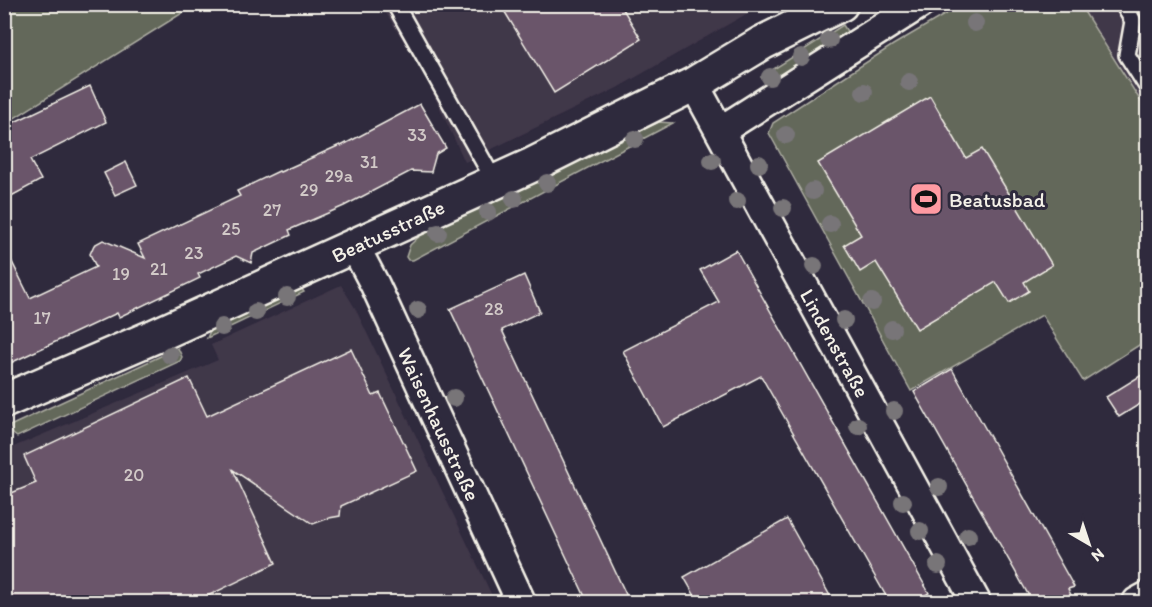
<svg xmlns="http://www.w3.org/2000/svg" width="1152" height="607" font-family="Itim,sans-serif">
	<rect width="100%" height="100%" fill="#2f2a3d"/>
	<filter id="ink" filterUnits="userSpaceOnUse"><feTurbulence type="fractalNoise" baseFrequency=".0167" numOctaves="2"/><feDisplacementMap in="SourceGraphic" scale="12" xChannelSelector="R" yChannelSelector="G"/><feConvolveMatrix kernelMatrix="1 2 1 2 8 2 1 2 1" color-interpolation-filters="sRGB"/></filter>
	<g filter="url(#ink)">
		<g fill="#41374a">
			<polygon points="381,5 762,5 617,88 465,162 423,72"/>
			<polygon points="1080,5 1147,5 1147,111 1124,73"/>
			<polygon points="341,285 355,308 495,602 5,602 4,451 218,360 211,345"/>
		</g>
		<g fill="#63685a" stroke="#acaca1" stroke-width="1.5">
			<polygon points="5,4 195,4 195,5 5,124"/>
			<polygon points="961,5 1080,5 1147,111 1147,340 1083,381 1042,315 911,391 769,133 773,123 893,45"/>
			<polygon points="843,25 850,36 768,88 761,77"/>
			<polygon points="659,122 673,123 413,260 408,260 406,257 410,245 421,235"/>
			<polygon points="301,288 304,292 207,338 212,326"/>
			<polygon points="178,348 182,357 180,361 17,437 13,434 10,426"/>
		</g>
		<g fill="#6a556a" stroke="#f4f1e8" stroke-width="1.5">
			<polygon points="500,4 620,4 641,39 554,93"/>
			<polygon points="90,86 106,122 30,160 41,180 4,200 4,127"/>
			<polygon points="930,96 966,158 982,149 1052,265 1024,282 1029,291 1009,303 996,282 917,329 876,262 860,272 844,245 861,235 818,163"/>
			<polygon points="420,104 446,148 436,154 431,172 411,171 344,206 289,230 291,235 253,253 251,263 236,256 198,274 200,278 119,317 117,313 4,366 4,246 30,298 96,267 90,254 94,245 103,240 145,258 138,244 240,196 237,191 279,171 280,172 340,145 341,146"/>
			<polygon points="126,162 137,185 115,195 104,173"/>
			<polygon points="736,250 929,593 912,603 890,603 761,376 663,427 623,351 719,302 700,270"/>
			<polygon points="524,275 540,312 502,330 630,603 588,603 450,309"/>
			<polygon points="351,349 373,396 380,393 417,471 341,506 340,516 329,518 313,524 233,470 276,563 193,603 4,603 4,496 36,483 24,456 189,378 207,416"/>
			<polygon points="952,369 1074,587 1068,589 1075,603 1033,603 914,392"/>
			<polygon points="1148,371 1148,399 1119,417 1106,397"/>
			<polygon points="787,519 834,603 699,603 684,577"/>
		</g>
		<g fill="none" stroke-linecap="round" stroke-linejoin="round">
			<defs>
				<g id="lane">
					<polyline points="395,4 495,182"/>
					<polyline points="1123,4 1133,21 1127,55 1148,88"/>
				</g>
				<g id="street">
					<polyline points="694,84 976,602"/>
					<polyline points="720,131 920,4"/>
					<polyline points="355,247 375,285 521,602"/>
					<polyline points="1137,602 1148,596"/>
				</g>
				<polyline id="secondary" points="4,401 155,336 532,165 694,84 762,43 841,4"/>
			</defs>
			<use href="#lane" stroke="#f4f1e8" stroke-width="20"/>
			<use href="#street" stroke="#f4f1e8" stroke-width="33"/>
			<use href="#secondary" stroke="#f4f1e8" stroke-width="38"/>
			<use href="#lane" stroke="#2f2a3d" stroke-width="15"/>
			<use href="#street" stroke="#2f2a3d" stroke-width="28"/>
			<use href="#secondary" stroke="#2f2a3d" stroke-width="33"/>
		</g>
		<g fill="#787578">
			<circle cx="975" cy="23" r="9"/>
			<circle cx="829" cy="40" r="9"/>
			<circle cx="801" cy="57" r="9"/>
			<circle cx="770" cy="77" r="9"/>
			<circle cx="909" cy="82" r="9"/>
			<circle cx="864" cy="92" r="9"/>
			<circle cx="786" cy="135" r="9"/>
			<circle cx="635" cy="139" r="9"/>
			<circle cx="712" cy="161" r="9"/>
			<circle cx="759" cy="164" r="9"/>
			<circle cx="547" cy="183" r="9"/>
			<circle cx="813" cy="191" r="9"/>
			<circle cx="514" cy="199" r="9"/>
			<circle cx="737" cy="201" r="9"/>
			<circle cx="783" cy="208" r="9"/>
			<circle cx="488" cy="212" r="9"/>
			<circle cx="830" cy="224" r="9"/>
			<circle cx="438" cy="233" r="9"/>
			<circle cx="814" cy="266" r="9"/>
			<circle cx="287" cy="297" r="9"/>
			<circle cx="872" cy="302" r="9"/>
			<circle cx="418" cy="310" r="9"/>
			<circle cx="256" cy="312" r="9"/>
			<circle cx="844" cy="320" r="9"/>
			<circle cx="222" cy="327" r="9"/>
			<circle cx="892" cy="329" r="9"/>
			<circle cx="170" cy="355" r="9"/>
			<circle cx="454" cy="398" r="9"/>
			<circle cx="894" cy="411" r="9"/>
			<circle cx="858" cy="426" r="9"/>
			<circle cx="939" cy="487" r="9"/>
			<circle cx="903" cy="502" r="9"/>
			<circle cx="920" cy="531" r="9"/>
			<circle cx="968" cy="536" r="9"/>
			<circle cx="938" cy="565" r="9"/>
		</g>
	</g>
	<defs>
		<symbol id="stadium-square" viewBox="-11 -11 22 22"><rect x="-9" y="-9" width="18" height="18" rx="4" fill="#ff9aa2" stroke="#2f2a3d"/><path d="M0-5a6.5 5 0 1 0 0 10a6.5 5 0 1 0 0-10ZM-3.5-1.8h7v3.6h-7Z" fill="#111"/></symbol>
	</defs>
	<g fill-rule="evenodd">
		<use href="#stadium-square" x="907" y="180" width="38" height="38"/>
	</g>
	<g text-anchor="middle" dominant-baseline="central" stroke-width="6" stroke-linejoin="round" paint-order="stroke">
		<g font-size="18" fill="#d2cac8">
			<text x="417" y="135">33</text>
			<text x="369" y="162">31</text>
			<text x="339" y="176">29a</text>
			<text x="309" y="190">29</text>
			<text x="272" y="210">27</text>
			<text x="231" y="229">25</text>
			<text x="194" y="253">23</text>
			<text x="159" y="269">21</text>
			<text x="121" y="274">19</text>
			<text x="494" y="309">28</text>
			<text x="42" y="318">17</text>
			<text x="134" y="475">20</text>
		</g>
		<g font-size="21" fill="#f4f1e8" stroke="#2f2a3d" text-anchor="start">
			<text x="949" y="199">Beatusbad</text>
		</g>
		<g font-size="21" fill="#f4f1e8" stroke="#2f2a3d">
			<text transform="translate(388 231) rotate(-25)">Beatusstraße</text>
			<text transform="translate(835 343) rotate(61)">Lindenstraße</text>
			<text transform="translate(439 424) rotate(65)">Waisenhausstraße</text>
		</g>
	</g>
	<rect width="1152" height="607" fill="none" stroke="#2f2a3d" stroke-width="24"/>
	<rect x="12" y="12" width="1128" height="583" fill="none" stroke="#f4f1e8" stroke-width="2" filter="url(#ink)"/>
	<g transform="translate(1089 544) rotate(141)" stroke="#2f2a3d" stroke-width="4.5" paint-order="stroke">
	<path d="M0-4.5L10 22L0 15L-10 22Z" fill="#f4f1e8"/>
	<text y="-9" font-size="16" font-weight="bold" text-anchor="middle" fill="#f4f1e8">N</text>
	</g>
</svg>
